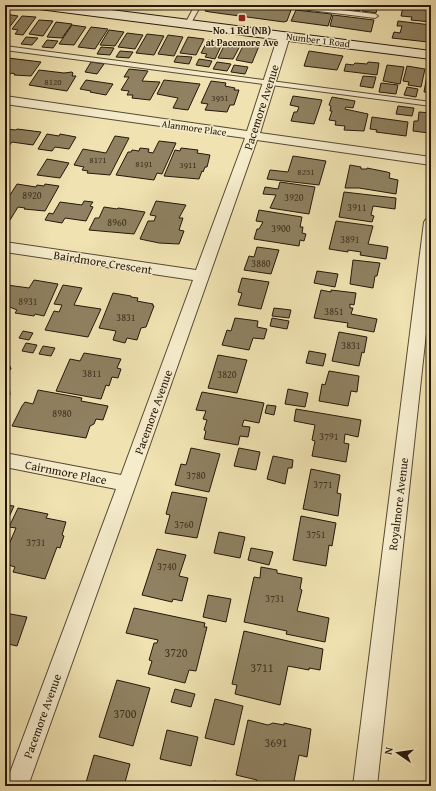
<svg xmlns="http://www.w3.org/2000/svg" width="436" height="791" font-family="'Gentium Book Plus',serif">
	<rect width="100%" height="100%" fill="#f0e2b1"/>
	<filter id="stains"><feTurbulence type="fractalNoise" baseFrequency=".005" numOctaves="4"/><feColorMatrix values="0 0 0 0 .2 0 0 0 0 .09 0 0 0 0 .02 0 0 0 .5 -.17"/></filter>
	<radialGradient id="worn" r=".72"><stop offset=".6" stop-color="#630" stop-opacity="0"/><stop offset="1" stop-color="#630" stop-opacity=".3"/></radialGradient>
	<g fill="#8f8161" stroke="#26180a">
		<polygon points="208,5 260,5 291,10 287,21 284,22 210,12 205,11"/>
		<polygon points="330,5 344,5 342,9 329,7"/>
		<polygon points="347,5 378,5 376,13 362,11 363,9 360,9 360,11 346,9"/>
		<polygon points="399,5 431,7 431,22 411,20 412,17 401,16 403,7 399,7"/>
		<polygon points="296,10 304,11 332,14 328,26 291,21"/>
		<polygon points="5,14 18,16 8,29 5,28"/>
		<polygon points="333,15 374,20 371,32 330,26"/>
		<polygon points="22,16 36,17 23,35 15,34 18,30 12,29"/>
		<polygon points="39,20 53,21 43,36 29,34"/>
		<polygon points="398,21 431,25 431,31 429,31 428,33 431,33 428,42 392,38 394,32 400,33 402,26 397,26"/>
		<polygon points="56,22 72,24 62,38 47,37"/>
		<polygon points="72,25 86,27 74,45 59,44"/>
		<polygon points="91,27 108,29 95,49 78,47"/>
		<polygon points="109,30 124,32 115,46 100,45"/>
		<polygon points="127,33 143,35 135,49 118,47"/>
		<polygon points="147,34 164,36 154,55 136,53"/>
		<polygon points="168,35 183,37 174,56 158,54"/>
		<polygon points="26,37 38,38 32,45 21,44"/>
		<polygon points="188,37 204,39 196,55 180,53"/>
		<polygon points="47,40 58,41 53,48 42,47"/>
		<polygon points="208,40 223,42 215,59 205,57 207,54 201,53"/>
		<polygon points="226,42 241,44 233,59 218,58"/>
		<polygon points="244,44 259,46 252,63 236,60"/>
		<polygon points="101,47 114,48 110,55 97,54"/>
		<polygon points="120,51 133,52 129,58 116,57"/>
		<polygon points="309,51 343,56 337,70 304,66"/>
		<polygon points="177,56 192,57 189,64 174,62"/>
		<polygon points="8,58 41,62 31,76 14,75 15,74 11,73 5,81 5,62"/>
		<polygon points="199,59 212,61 209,67 196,65"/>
		<polygon points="91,62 104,64 97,74 85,72"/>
		<polygon points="217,62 231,64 227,71 213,69"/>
		<polygon points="368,62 379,63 377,75 344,71 346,64 353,65 355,63 367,64"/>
		<polygon points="234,65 248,67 245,74 231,72"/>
		<polygon points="387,65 404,67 400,84 383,81"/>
		<polygon points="407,66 425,69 421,87 408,85 409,82 403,81"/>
		<polygon points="129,69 148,71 142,81 160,82 150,100 132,98 133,95 127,95 129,91 121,90 129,77 124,77"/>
		<polygon points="428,69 431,69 431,93 424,92"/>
		<polygon points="39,70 64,73 72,72 73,73 72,76 76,76 67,91 29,85"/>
		<polygon points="363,76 376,77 373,88 360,86"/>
		<polygon points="86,80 113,84 106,95 90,92 91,91 80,89"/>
		<polygon points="164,80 200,84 188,110 173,108 178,98 157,94"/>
		<polygon points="211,81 226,83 225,86 235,88 234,90 239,90 234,105 230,105 227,112 205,110 208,104 201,103"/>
		<polygon points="381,83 398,85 396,94 379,92"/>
		<polygon points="407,87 418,89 416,97 404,95"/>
		<polygon points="293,96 322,100 314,124 291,121 294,112 297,112 299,107 290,105"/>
		<polygon points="332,97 355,101 353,108 346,107 345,109 368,114 364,131 344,130 345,126 335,125 336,121 329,120 332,111 330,111 331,106 329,105"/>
		<polygon points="398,106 414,108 412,116 396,114"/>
		<polygon points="419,112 431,113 431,131 429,131 429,133 413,131 414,121 418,121"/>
		<polygon points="372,117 408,122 406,136 376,132 377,130 370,129"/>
		<polygon points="5,129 16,130 17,129 41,132 33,145 12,142 8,147 5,146"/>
		<polygon points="47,134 59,136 60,134 76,137 69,149 55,147 52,151 38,149"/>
		<polygon points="115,136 129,138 110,175 87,173 88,171 82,170 84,167 74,165 83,149 106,153"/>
		<polygon points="159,141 176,143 162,174 157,173 154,180 116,175 128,152 131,152 132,150 139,151 140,148 149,149 148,152 153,153"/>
		<polygon points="181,148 198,150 197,153 210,155 207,167 205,167 203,172 202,171 199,179 164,176 175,150 180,151"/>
		<polygon points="293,156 326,161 319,185 267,179 270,170 288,172"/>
		<polygon points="47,159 69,163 60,178 37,175"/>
		<polygon points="350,165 361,167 361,169 367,169 367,168 387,172 390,173 389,178 398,180 396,194 359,188 345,188"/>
		<polygon points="280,182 315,187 309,214 270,208 276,195 263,194 265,187 278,189"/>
		<polygon points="17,184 36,187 37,185 44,186 45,184 59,186 45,211 24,209 25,208 18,207 10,220 5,219 5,203"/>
		<polygon points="344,192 396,198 395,209 373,206 371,215 374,216 372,222 339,217"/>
		<polygon points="84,201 93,202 90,206 93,207 86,221 65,218 62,223 45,220 49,213 53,214 60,202 82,205"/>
		<polygon points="156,201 186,205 179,218 183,218 179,230 184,231 179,244 159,243 140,239 148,221 154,221 156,216 150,215"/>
		<polygon points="104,207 117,209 118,208 145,212 134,234 89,230 95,218 99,218"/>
		<polygon points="259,210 302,217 300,227 303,227 302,233 306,234 304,241 300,240 299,246 254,239 257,229 259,229 263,222 256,221"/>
		<polygon points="336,221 373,226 368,244 388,247 386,259 360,255 361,252 348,250 348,252 329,249"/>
		<polygon points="257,247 279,250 271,274 244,270 249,256 254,257"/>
		<polygon points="353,260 380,263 377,276 375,276 373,288 350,284"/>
		<polygon points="317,271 338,274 335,287 314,283"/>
		<polygon points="242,278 269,282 261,309 238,305 242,293 238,292"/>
		<polygon points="34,280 58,284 44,316 35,314 34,316 15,313 17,310 5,305 5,289 7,285 29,288"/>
		<polygon points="63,285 82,288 74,305 101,309 88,337 45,330 54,311 59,312 62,305 54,304"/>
		<polygon points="321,290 331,292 331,290 356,293 354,305 350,304 350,308 353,308 351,314 377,319 374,332 347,327 348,323 314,318"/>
		<polygon points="113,293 131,296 131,297 138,298 137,301 153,304 153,306 154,306 146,327 141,328 137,340 127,338 125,343 113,340 116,331 99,328"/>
		<polygon points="274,308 291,310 289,318 272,316"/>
		<polygon points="235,318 258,321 257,327 267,329 264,339 253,338 249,350 222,345 227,330 231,331"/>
		<polygon points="272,318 289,321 287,329 270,326"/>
		<polygon points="23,331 33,333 29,340 19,338"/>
		<polygon points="339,332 367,337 364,353 362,352 359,366 332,361"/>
		<polygon points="26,343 37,345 33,353 22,351"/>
		<polygon points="43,346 55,348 51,356 39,354"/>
		<polygon points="309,351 326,354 323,366 306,363"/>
		<polygon points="84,353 121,359 117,368 121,369 118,378 112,377 109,386 106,385 101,399 56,391 70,359 80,361"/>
		<polygon points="218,355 247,360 237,393 208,388"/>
		<polygon points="6,363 10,366 11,369 8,372 10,395 5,396"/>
		<polygon points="329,371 359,376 357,392 351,391 348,406 319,401 322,384 325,385"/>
		<polygon points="288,389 308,393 305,407 285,404"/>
		<polygon points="38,390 82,398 81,401 108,406 103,420 96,419 94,424 90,426 86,438 12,426 22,406 25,402 33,404"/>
		<polygon points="202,392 264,403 259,423 244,420 242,426 250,427 248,437 240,436 238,445 204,439 206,431 204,430 207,420 203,419 206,411 196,410"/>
		<polygon points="267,405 276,406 274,415 265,413"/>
		<polygon points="296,409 361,420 358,437 345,434 344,443 349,444 346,462 312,456 315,441 312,440 315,425 294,421"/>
		<polygon points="191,448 220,454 209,492 175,485 181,464 186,465"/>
		<polygon points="239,448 260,452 256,470 234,466"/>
		<polygon points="273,456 293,460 292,468 288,468 285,484 267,479"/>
		<polygon points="311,469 340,475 337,493 341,494 338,516 303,509"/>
		<polygon points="172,492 207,498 197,538 165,533 170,515 166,514"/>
		<polygon points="5,505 14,506 5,526"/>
		<polygon points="18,508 48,514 46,518 66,522 62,535 64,536 60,548 57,547 45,579 13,572 15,567 5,564 5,549 7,549 16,528 9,527"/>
		<polygon points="301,516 336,523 332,546 329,545 326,566 293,560"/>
		<polygon points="219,532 245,537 240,558 214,553"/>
		<polygon points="251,548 273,552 269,565 248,560"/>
		<polygon points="157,549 186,555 179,576 188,578 182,601 173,599 172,602 142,595"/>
		<polygon points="261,567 277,570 277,573 302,578 300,589 302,590 297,611 329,618 325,642 286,634 287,631 244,622 254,577 260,578"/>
		<polygon points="208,595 231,599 226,622 203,617"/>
		<polygon points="134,608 205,623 204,627 207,627 196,671 189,670 185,683 148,674 152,661 149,660 154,643 157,643 158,640 126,633"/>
		<polygon points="5,613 27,617 17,646 8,644 5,653"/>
		<polygon points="244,631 323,649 320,670 309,668 309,670 288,666 280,705 235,694 237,685 232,684"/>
		<polygon points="429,673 431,673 431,702 427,701"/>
		<polygon points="117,680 150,688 133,746 99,737"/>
		<polygon points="175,689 195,694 191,707 171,702"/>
		<polygon points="215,699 243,706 234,745 205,738"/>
		<polygon points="248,720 268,725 273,723 284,725 284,723 311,729 307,757 299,755 293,786 265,786 256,784 257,780 236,775"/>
		<polygon points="167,730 198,737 191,766 160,759"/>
		<polygon points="94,755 130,764 124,786 85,786"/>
		<polygon points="214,781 236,786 213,786"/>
	</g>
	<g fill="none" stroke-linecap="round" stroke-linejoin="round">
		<defs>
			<g id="lane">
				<polygon points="195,5 201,5 190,25 186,25 185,24"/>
				<polygon points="282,5 299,5 375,14 378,16 375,18 285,7"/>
				<polygon points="5,46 431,102 431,106 5,50"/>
			</g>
			<g id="street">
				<polygon points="284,33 290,36 260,133 431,157 431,165 257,140 136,484 28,786 5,786 116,489 5,467 5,453 121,475 193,280 5,252 5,242 196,270 245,138 5,104 5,96 247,131 278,36"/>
				<polygon points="431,217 431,287 377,786 353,786 424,222 426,219"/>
			</g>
			<polygon id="secondary" points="32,5 72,5 431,51 431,59 39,9 34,8"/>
		</defs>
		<use href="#lane" stroke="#584a34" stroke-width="2"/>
		<use href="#street" stroke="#584a34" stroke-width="2"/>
		<use href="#secondary" stroke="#26180a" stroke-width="2"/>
		<use href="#lane" fill="#f5eccc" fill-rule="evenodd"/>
		<use href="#street" fill="#f5eccc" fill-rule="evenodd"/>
		<use href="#secondary" fill="#f5eccc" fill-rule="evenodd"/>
	</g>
	<rect fill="#8f2418" stroke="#f5eccc" stroke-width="1.5" x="238" y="14" width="8" height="8" rx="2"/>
	<g text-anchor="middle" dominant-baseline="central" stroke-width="3" stroke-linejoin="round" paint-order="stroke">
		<g font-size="9" fill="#403220">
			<text x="53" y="81">8120</text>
			<text x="220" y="97">3951</text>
			<text x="98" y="159">8171</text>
			<text x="144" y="163">8191</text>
			<text x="188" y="164">3911</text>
			<text x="306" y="171">8251</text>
		</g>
		<g font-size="10" font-weight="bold" fill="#26180a" stroke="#f5eccc">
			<text x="242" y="30">No. 1 Rd (NB)<tspan x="242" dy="12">at Pacemore Ave</tspan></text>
		</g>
		<g font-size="10" fill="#26180a" stroke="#f5eccc">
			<text transform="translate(318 40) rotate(7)">Number 1 Road</text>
			<text transform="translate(194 128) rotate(8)">Alanmore Place</text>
		</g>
		<g font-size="10" fill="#403220">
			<text x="32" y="195">8920</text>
			<text x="294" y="197">3920</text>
			<text x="357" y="207">3911</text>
			<text x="117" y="222">8960</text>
			<text x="281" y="228">3900</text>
			<text x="350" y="239">3891</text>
			<text x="261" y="263">3880</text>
			<text x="28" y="301">8931</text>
			<text x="334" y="311">3851</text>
			<text x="126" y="317">3831</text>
			<text x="351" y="345">3831</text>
			<text x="92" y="373">3811</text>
			<text x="227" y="374">3820</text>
			<text x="62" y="413">8980</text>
			<text x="329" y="436">3791</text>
			<text x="196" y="475">3780</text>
			<text x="323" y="484">3771</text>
			<text x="184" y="524">3760</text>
			<text x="316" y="534">3751</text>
			<text x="36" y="542">3731</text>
			<text x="167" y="566">3740</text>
			<text x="275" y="598">3731</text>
		</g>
		<g font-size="12" fill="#26180a" stroke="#f5eccc">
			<text transform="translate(261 107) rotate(-72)">Pacemore Avenue</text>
			<text transform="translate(103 262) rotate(9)">Bairdmore Crescent</text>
			<text transform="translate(153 412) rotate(-70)">Pacemore Avenue</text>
			<text transform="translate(66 472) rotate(11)">Cairnmore Place</text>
			<text transform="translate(398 504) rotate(-83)">Royalmore Avenue</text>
			<text transform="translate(42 716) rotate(-70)">Pacemore Avenue</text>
		</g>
		<g font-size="12" fill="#403220">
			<text x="176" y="652">3720</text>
			<text x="262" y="667">3711</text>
			<text x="125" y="713">3700</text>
			<text x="276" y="742">3691</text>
		</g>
	</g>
	<rect width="436" height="791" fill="none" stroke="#f0e2b1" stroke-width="20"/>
	<rect x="6" y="6" width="424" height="779" fill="none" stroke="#26180a" stroke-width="2"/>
	<rect x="10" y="10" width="416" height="771" fill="none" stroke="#26180a"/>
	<g transform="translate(398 753) rotate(283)" stroke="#f5eccc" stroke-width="3" paint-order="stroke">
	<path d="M0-3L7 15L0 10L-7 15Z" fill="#26180a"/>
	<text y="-6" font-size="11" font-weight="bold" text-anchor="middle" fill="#26180a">N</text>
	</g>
	<rect width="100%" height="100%" filter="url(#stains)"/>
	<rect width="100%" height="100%" fill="url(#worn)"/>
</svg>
